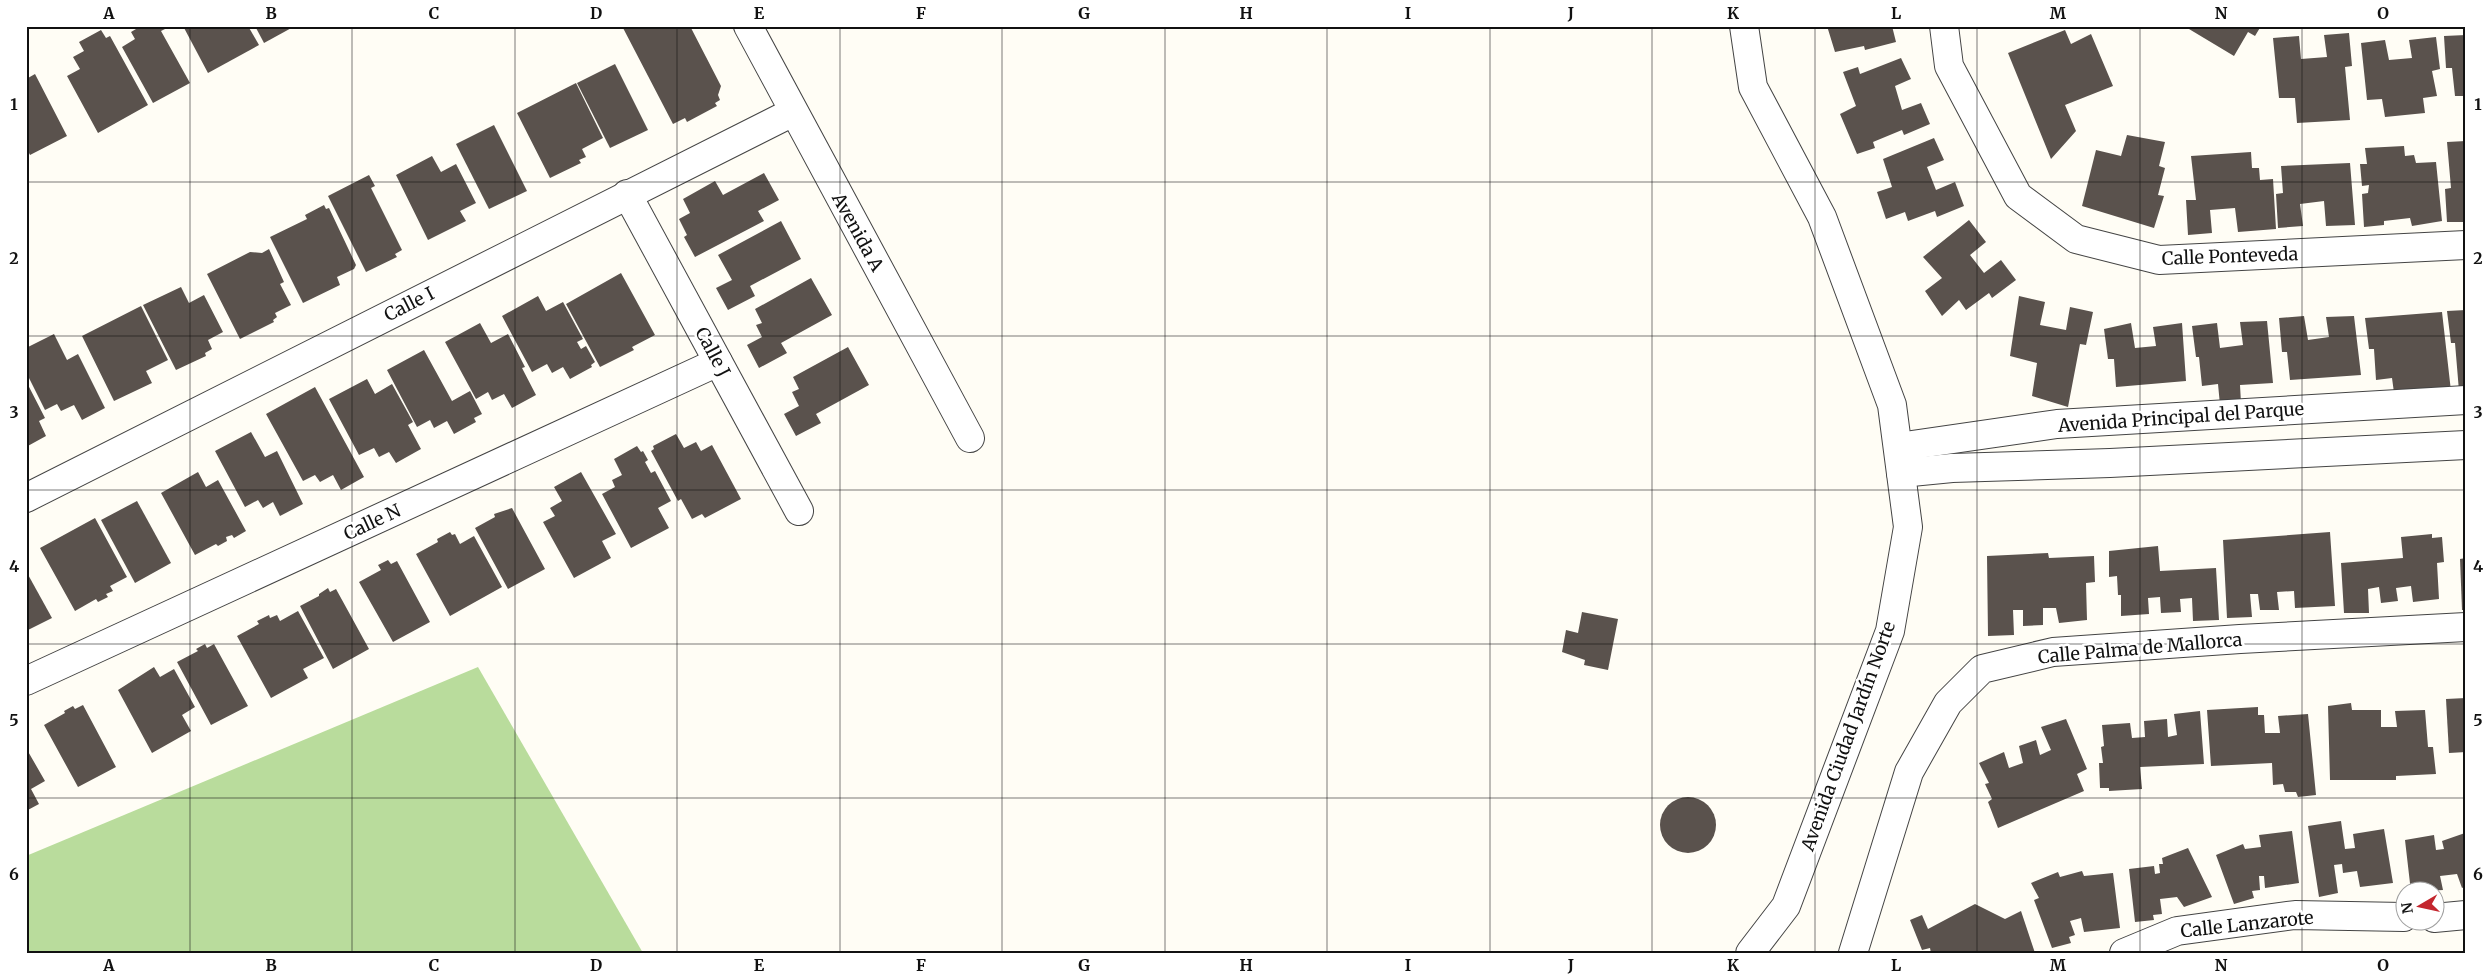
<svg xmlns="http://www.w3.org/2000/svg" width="2492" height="979" font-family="Merriweather,serif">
	<rect width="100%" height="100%" fill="#fffdf5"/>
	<polygon fill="#b9dc9c" points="478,667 643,953 26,953 26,856"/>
	<g fill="#5a524d">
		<polygon points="141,26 171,26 161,31 190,83 153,103 122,47 135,39 131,32"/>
		<polygon points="183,26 248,26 259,45 208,73"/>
		<polygon points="255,26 295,26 264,43"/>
		<polygon points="622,26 690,26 721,86 718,95 720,100 715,103 717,106 687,122 685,118 673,124"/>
		<polygon points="1827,26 1892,26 1896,42 1865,50 1864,46 1835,52"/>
		<polygon points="2184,26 2261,26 2255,36 2248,32 2234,56"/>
		<polygon points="101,30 106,38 110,36 148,105 98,133 67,76 80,69 73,57 84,51 79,42"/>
		<polygon points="2065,30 2071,44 2091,34 2113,86 2065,105 2076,131 2051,159 2008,53"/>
		<polygon points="2349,33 2352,66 2345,67 2350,120 2297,123 2295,98 2279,98 2273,38 2299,36 2301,59 2327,57 2324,35"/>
		<polygon points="2466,35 2466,96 2455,96 2452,68 2446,68 2444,36"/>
		<polygon points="2436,37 2440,69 2432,71 2437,96 2423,98 2425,113 2385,117 2382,99 2367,100 2361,43 2385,40 2389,60 2412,58 2409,40"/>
		<polygon points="1901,58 1911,79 1895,86 1902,110 1921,103 1930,124 1904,135 1902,130 1873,142 1875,148 1857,154 1840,114 1856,106 1843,72 1858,67 1860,74"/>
		<polygon points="615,64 648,130 610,148 577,83"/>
		<polygon points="35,74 67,136 30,155 26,147 26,75 28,78"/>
		<polygon points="576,83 603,138 582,149 586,157 579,160 581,163 550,178 517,113"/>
		<polygon points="494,125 527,191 489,209 456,144"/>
		<polygon points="2127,135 2165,142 2159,166 2165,168 2158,195 2164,196 2154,228 2082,206 2096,150 2121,156"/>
		<polygon points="1934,138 1944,160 1927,167 1936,190 1955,182 1964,206 1937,217 1935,211 1908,221 1905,212 1886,219 1877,192 1892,187 1883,159"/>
		<polygon points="2466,141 2466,222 2447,222 2445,189 2451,188 2447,142"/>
		<polygon points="2404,146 2405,156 2414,155 2416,163 2436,162 2442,221 2412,226 2410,218 2384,221 2384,225 2364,227 2362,194 2368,193 2369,185 2362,186 2360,164 2367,164 2365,148"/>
		<polygon points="2251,152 2252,168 2259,168 2260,180 2273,179 2276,229 2238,232 2235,208 2210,210 2212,233 2188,235 2186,200 2196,200 2191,156"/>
		<polygon points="432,156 441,172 456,164 476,203 460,211 466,221 428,240 396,175"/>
		<polygon points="2350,163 2355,225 2326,226 2324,201 2300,204 2303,226 2278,228 2276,194 2283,193 2281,166"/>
		<polygon points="764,173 779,200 758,211 764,221 695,257 684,237 687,235 679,219 690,213 683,199 715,181 723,195"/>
		<polygon points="369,175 375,186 371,188 402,250 395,254 397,257 366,272 328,196"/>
		<polygon points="324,205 326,209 329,208 356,265 354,269 337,277 340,285 303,303 270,237 307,219 305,215"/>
		<polygon points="1969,220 1986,242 1970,255 1984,273 2001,260 2016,280 1992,298 1989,293 1966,310 1959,300 1942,316 1925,291 1942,278 1923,257"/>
		<polygon points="781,221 801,259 750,286 755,296 728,310 716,288 732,280 718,255"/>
		<polygon points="269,249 284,282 280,284 291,305 275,313 277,317 273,320 274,322 240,339 207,274 250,252 262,253"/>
		<polygon points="621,273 655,335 632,347 634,350 600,367 566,304"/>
		<polygon points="811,278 832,315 781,343 787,353 759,368 747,345 762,337 756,325 762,323 755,309"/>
		<polygon points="181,287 189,303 204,295 223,332 208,340 212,349 205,353 206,356 176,370 143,305"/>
		<polygon points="538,296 546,311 563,302 583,339 577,342 581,349 586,346 595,362 591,365 592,367 570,379 563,367 552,373 547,364 532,372 502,316"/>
		<polygon points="2019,296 2045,302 2040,325 2066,330 2070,307 2093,312 2086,345 2080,344 2068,407 2032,396 2037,363 2010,356"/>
		<polygon points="141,306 168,360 146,371 152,383 114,401 82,336"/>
		<polygon points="2466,310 2466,391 2459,391 2455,343 2451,343 2447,311"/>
		<polygon points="2442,312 2452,400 2395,400 2392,378 2376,380 2374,349 2369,349 2365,318"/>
		<polygon points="2304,316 2308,340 2329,337 2326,317 2354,316 2361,375 2290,380 2287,352 2282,352 2279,318"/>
		<polygon points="2267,321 2273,383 2240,385 2241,403 2220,405 2218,384 2202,386 2199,357 2196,357 2192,326 2217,323 2220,348 2243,345 2240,322"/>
		<polygon points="480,323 491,343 508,334 525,367 522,368 536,395 512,408 504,394 492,400 488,392 476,399 445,342"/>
		<polygon points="2131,323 2135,348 2156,346 2153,327 2182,323 2186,381 2116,387 2114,359 2108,359 2104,329"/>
		<polygon points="54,334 67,360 78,354 105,408 82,420 74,405 61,411 57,404 45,410 26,372 26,348"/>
		<polygon points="848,347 869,385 816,414 821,423 796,436 784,414 799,406 792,392 799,389 793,377"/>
		<polygon points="424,350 452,401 470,391 482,414 474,418 476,422 454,434 447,421 434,428 430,420 417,427 387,370"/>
		<polygon points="367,379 375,394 392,384 413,422 408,425 421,449 396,463 389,452 379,457 374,448 359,455 329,399"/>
		<polygon points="26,381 45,418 39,421 46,436 26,447"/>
		<polygon points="315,387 364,477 341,490 333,475 320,482 315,475 303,481 266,414"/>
		<polygon points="251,432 265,457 277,451 303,504 280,516 273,502 263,508 258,500 245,507 215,451"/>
		<polygon points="676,434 684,448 696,442 701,451 712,445 741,499 705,518 702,514 692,519 681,499 678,501 651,451 654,449 653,446"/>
		<polygon points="637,446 641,452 643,451 648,460 645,462 651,473 655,471 671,501 658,508 669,528 631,548 602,494 615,487 612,480 622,475 614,459"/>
		<polygon points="198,472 206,487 218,480 246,531 234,538 232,535 226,537 227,541 218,546 216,544 195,555 161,493"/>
		<polygon points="581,472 616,534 602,541 611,558 574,578 543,522 555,516 550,508 562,501 554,487"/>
		<polygon points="137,501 171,563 135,583 101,520"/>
		<polygon points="512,508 545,569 508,589 475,528 495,517 494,514"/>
		<polygon points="95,518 127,577 110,586 113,591 106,594 108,597 98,602 96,599 75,611 40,548"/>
		<polygon points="450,532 452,535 455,534 460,544 474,536 502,587 450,616 416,554 438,542 437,539"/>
		<polygon points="2330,532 2335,606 2295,608 2294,591 2277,592 2279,610 2260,610 2258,594 2250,594 2252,617 2227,618 2223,540"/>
		<polygon points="2432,534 2432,538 2442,537 2444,562 2437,563 2439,599 2413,602 2411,586 2396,588 2398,601 2381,603 2379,587 2368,589 2369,613 2344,613 2341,563 2403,558 2401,537"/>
		<polygon points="2158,546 2160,571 2216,568 2219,620 2193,621 2192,598 2180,599 2181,612 2161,613 2160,597 2148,598 2149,614 2121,616 2121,595 2118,595 2117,576 2109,577 2109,551"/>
		<polygon points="2048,553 2049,558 2094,556 2095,582 2086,583 2087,620 2059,623 2056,608 2043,608 2043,625 2023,626 2023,610 2013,610 2014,635 1988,636 1987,556"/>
		<polygon points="2466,558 2466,610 2462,610 2460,559"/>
		<polygon points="388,560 391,564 397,561 430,622 393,642 359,582 381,570 378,565"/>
		<polygon points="26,571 52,618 26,631"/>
		<polygon points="328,588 330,592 336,589 369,649 333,669 300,606 319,596 319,594"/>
		<polygon points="298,611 324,658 303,669 308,678 271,698 237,636 259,624 257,621 269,615 270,618 277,615 280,621"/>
		<polygon points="1582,612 1618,619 1608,670 1584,665 1585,660 1562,652 1566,630 1578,633"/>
		<polygon points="205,644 207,648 214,644 248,706 211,725 177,662 198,651 196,649"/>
		<polygon points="154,667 160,677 174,669 195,707 182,715 191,731 152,753 118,690"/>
		<polygon points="2466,698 2466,752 2449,753 2446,699"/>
		<polygon points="2351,703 2352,710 2381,710 2381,727 2397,727 2395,711 2425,710 2428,747 2433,747 2436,774 2396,776 2396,780 2330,780 2328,706"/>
		<polygon points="83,705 116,767 78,787 44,725 65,713 64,711 73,706 75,709"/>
		<polygon points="2258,707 2258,715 2264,715 2265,733 2280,733 2278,716 2308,714 2316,795 2298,797 2296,792 2285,792 2283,784 2273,785 2272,763 2211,766 2207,710"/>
		<polygon points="2200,711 2204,764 2140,767 2142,789 2109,791 2109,788 2100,788 2099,763 2103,763 2101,747 2104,746 2102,725 2130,723 2132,738 2145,737 2144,721 2167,719 2168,737 2177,735 2174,714"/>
		<polygon points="2066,719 2087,769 2077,774 2084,791 1998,828 1988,802 1992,799 1985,784 1989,783 1979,763 2004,752 2009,768 2023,763 2019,746 2036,740 2040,755 2051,750 2041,727"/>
		<polygon points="26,748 45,781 31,789 39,804 26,811"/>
		<circle cx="1688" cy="825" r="28"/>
		<polygon points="2341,821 2345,849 2355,848 2353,834 2384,829 2393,883 2360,887 2357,871 2343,873 2342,864 2334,865 2338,893 2319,897 2308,826"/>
		<polygon points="2292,831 2299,883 2265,888 2264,876 2259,876 2260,890 2252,891 2254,898 2234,904 2216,855 2243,844 2245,849 2261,847 2259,835"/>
		<polygon points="2465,833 2466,886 2462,888 2457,874 2440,876 2443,890 2411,892 2405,840 2434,835 2436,850 2444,849 2442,841"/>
		<polygon points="2188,848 2212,897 2184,907 2177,897 2160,899 2162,914 2153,915 2154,920 2135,922 2129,869 2154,866 2155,874 2160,873 2159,864 2163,864 2162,858"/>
		<polygon points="2082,871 2084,876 2113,873 2120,928 2084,932 2081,918 2070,921 2075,935 2069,937 2071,943 2052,948 2034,900 2039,898 2031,883 2058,872 2060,877"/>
		<polygon points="1975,904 2005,919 2021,911 2035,953 1931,953 1930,948 1922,950 1910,920 1922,915 1928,929"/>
	</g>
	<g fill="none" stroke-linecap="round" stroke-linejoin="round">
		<defs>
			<g id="minor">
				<polyline points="748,26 970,438"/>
				<polyline points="1744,26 1753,87 1822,217 1892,405 1908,527 1890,631 1786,906 1750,953"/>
				<polyline points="1944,26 1949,66 2018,196 2076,239 2159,260 2466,245"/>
				<polyline points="627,194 799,511"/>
				<polyline points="1898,447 2057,424 2466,400"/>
				<polyline points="1901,473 1952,468 2110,463 2466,445"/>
				<polyline points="26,498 793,112"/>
				<polyline points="26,681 718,362"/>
				<polyline points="2434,918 2466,915"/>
				<polyline points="1853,953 1909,772 1948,703 1982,669 2053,652 2240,639 2466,627"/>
				<polyline points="2124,953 2177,931 2295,915 2404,917"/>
			</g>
		</defs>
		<use href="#minor" stroke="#444" stroke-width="30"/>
		<use href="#minor" stroke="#fff" stroke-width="28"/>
	</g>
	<path fill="none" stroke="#111" stroke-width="1" stroke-opacity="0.55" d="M190,26V953M352,26V953M515,26V953M677,26V953M840,26V953M1002,26V953M1165,26V953M1327,26V953M1490,26V953M1652,26V953M1815,26V953M1977,26V953M2140,26V953M2302,26V953M26,182H2466M26,336H2466M26,490H2466M26,644H2466M26,798H2466"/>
	<g text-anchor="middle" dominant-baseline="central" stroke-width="5" stroke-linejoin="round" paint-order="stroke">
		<g font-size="18" fill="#111" stroke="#fff">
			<text transform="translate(858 232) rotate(61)">Avenida A</text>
			<text transform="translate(2230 256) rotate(-2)">Calle Ponteveda</text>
			<text transform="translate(409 304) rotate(-27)">Calle I</text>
			<text transform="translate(713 352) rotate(62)">Calle J</text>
			<text transform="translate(2181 417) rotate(-4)">Avenida Principal del Parque</text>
			<text transform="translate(372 522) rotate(-25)">Calle N</text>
			<text transform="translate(2140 648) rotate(-5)">Calle Palma de Mallorca</text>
			<text transform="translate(1848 736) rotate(-70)">Avenida Ciudad Jardín Norte</text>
			<text transform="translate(2247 924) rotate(-6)">Calle Lanzarote</text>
		</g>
	</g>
	<rect width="2492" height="979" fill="none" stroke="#ffffff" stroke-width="55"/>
	<g transform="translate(2420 906) rotate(261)"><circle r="24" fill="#ffffff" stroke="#a0a0a0"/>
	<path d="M0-4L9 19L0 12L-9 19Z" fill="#c4262e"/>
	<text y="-8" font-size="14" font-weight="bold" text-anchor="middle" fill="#111111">N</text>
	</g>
	<rect x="28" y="28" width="2436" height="924" fill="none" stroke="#111" stroke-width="2"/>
	<g font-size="16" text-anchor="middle" font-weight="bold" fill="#111">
		<text x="109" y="19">A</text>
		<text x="271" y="19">B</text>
		<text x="434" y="19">C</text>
		<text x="596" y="19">D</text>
		<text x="759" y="19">E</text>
		<text x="921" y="19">F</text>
		<text x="1084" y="19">G</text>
		<text x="1246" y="19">H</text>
		<text x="1408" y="19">I</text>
		<text x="1571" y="19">J</text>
		<text x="1733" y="19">K</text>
		<text x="1896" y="19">L</text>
		<text x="2058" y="19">M</text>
		<text x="2221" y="19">N</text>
		<text x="2383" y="19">O</text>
		<text x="14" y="110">1</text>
		<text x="2478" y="110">1</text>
		<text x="14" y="264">2</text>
		<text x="2478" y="264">2</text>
		<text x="14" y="418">3</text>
		<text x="2478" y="418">3</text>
		<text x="14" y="572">4</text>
		<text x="2478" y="572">4</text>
		<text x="14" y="726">5</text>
		<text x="2478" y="726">5</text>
		<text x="14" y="880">6</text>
		<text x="2478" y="880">6</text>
		<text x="109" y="971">A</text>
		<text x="271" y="971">B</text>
		<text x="434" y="971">C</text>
		<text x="596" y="971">D</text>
		<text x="759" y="971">E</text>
		<text x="921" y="971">F</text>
		<text x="1084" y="971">G</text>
		<text x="1246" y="971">H</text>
		<text x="1408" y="971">I</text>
		<text x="1571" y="971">J</text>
		<text x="1733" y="971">K</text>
		<text x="1896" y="971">L</text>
		<text x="2058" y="971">M</text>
		<text x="2221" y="971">N</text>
		<text x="2383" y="971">O</text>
	</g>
</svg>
